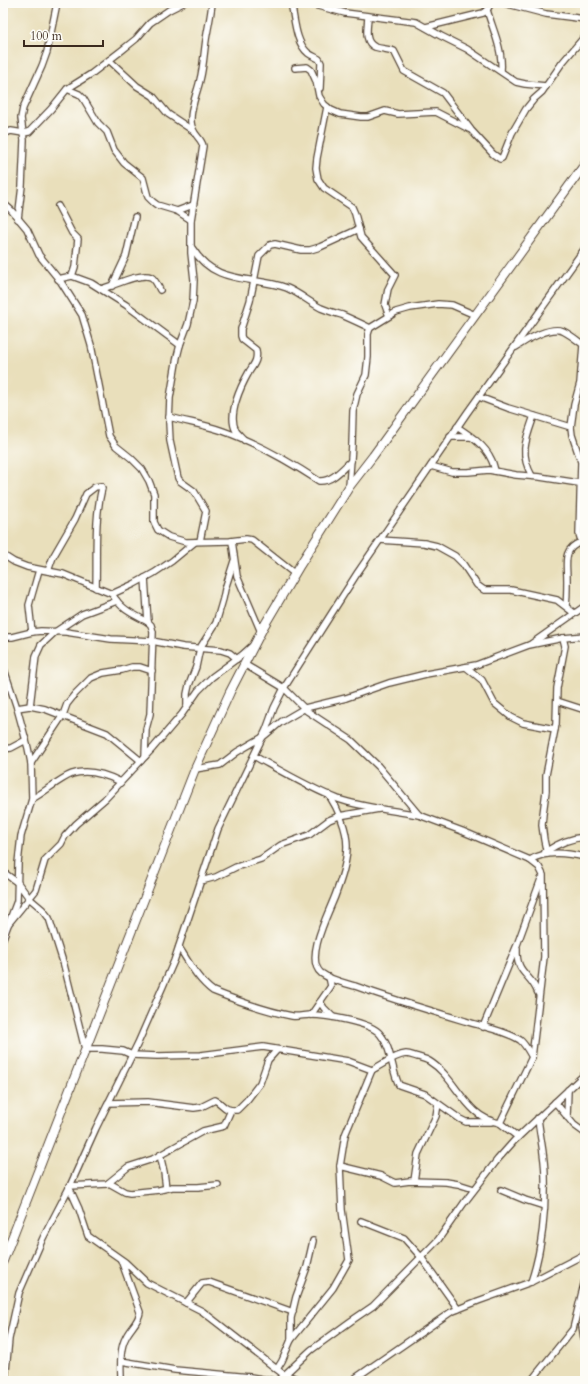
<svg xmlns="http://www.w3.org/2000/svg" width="588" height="1384" font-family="Cardo,serif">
	<rect width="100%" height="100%" fill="#fdfcf7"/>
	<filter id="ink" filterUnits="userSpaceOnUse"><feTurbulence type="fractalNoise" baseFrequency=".025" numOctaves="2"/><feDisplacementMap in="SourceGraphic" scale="8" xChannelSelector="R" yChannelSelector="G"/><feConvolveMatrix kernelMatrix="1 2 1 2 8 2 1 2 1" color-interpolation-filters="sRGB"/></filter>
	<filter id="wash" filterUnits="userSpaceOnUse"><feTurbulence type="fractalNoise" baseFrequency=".012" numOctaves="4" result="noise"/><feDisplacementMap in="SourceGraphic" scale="16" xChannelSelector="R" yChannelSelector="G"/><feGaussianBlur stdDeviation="0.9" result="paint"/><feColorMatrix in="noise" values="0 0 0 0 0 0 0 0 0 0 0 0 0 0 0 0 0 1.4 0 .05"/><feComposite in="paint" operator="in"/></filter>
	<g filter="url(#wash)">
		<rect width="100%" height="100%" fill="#e9dfbb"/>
	</g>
	<g filter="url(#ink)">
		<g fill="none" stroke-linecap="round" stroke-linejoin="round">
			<defs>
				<g id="minor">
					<path d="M291,3C295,19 295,42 308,53C312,56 316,57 319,59L321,63L320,88"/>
					<polyline points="306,3 345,13 416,22 441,36 467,49 516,82 525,84 546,86"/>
					<polyline points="504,3 546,14 585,19"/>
					<path d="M487,10C493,30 503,50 501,71"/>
					<path d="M368,16C368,26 363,42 375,47C382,49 388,49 394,51L404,71L443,93L471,130L493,154L500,159L502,158L512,133L526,109L534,99L542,92L562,63L585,36"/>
					<polyline points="426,27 483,13 487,10 491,3"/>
					<polyline points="109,60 137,86 153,96 168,114 192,130"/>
					<polyline points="295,68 307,67 311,70 316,81 319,96 324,104 331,110 340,114 361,117 368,117 385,111 398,114 436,112 469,129"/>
					<polyline points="67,89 79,94 83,98 98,123 107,132 114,150 124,163 143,178 148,197 153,202 157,205 177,211 191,220"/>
					<polyline points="327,107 317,158 316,168 318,179 324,188 352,207 355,214 361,237 395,275 388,289 385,305 389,316"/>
					<polyline points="3,134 11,131 23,133 29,132 51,109 67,89 91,74 121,51 136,39 150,23 169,10 183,3"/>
					<polyline points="3,203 11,210 27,229 39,255 61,282 82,315 91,345 109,436 116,446 131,458 142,469 149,481 154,494 154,522 158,530 169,537 186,542 230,541 246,539 252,540 295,574"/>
					<polyline points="58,206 72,233 78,239 75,267 72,276"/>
					<polyline points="177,211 193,205"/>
					<polyline points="18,219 22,186 24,140 21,118 23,108 42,66 47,52 57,3"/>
					<path d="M192,248C216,286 250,275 287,288C299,293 309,302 321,308C328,311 335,313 342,315C351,319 360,323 370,328"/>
					<polyline points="58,279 72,276 91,283 126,305 180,345"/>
					<polyline points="112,286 126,256 135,217"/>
					<path d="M101,289C113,286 140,272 151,277C155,279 158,286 160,290"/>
					<polyline points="583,345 580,383 574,405 571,427 572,435 581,462 579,534 585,553"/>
					<path d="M516,347C527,339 551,326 563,331C571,335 578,341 585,346"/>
					<polyline points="479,397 508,408 571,427"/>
					<path d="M169,417C187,422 206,425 223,431C257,443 290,462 319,481C332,482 342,469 351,461"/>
					<path d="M457,427C469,435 485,445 491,459C493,462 494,467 495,471"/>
					<polyline points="450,437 470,437"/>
					<path d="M244,440C242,437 238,434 236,431C227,415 241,386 249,372C254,364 258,360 256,350L242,339L241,336V329L250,301L259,256L270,245L275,244L301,250H310L320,247L359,229"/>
					<polyline points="431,466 452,472 468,472 489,470 516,475 540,477 585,484"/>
					<path d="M532,476C519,453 526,439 534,416"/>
					<polyline points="349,487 352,445 353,411 357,394 366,375 368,357 368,334 370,328 396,312 410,308 438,304 452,305 475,315"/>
					<polyline points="380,540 424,543 437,546 455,556 463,564 477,585 484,590 511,590 557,600 574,613"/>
					<path d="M200,541L206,511L194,491L180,481L178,478L170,441L169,422L170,398L177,357L180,345L188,324L193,301L194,280L191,253V220L203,146C201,137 192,135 191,122C190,107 197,94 200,80C204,65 204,49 207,34C209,23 211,14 212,3"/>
					<polyline points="232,541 237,576 261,632"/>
					<polyline points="3,555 14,562 27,567 63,574 112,594 134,584 154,573 172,561 195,542"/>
					<path d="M48,571L53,557L75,519L86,494L95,487L101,486L102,488C94,520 97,555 96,588"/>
					<polyline points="145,578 148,622"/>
					<path d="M112,594C122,610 131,613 148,622L151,625L153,632L150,714L146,729L145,756"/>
					<path d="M566,606C567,598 567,589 567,580C567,563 562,549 581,542"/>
					<polyline points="32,632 29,605 39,570"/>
					<polyline points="3,637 12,637 32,632 41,631 66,632 111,639 152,641 183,647 221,650 230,653 237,659"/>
					<polyline points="531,644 585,606"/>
					<polyline points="244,664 284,688 307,711 351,740 378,766 419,815 462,831 530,860 539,867 543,875 544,957 532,1057 500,1123 518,1137"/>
					<polyline points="3,666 17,708 28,748 31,763 32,799 21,836 18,863 17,901 3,938"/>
					<polyline points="466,667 482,680 494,703 511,717 523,723 555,729"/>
					<polyline points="557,701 585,710"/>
					<polyline points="30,706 36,656 41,645 55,632 82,614 117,601"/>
					<polyline points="187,706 187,694 189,685 196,667 200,648 216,623 223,599 225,589 234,561"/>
					<polyline points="17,708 30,706 45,709 107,733 141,761"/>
					<polyline points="3,749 11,748 26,740"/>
					<path d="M254,756C281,771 309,788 338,799C364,808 392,810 419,815"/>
					<polyline points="31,763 63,715 67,704 75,694 91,678 103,673 122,670 132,667 140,667 152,671"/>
					<polyline points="195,769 220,765 237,752 263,737 281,722 305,708 346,698 389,683 426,674 476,665 529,645 563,638 585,636"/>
					<path d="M329,795C338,809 347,829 347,846C347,863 341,880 335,896C329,912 304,959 321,973C330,980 344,983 355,986C391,999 428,1010 465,1021C483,1027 504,1030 520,1040C525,1044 529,1052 532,1057"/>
					<path d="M32,799C45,792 59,779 72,774C88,769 107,775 121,782"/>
					<path d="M545,852C557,844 570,838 585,837"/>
					<polyline points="547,854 544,840 542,825 543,814 546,791 546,775 556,724 557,688 565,646 563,638"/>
					<path d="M530,860C547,850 567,853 585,857"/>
					<path d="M3,872L18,883L29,898L42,909L49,918L64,965L85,1049H102L123,1051L132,1055L157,1056L201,1055L263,1047L348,1061L372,1070C382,1065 394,1055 406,1054C410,1054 414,1056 418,1057C421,1058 426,1059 429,1061C457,1078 465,1118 500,1123"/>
					<polyline points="201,881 216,877 236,867 261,859 281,845 309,835 329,820 339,816 379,809"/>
					<polyline points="9,923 36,890 45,860 61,844 65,836 76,824 105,799 153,748 182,714 198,691 212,677 242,655 252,646"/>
					<path d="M179,947C189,963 198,980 213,991C238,1001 265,1011 292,1016C298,1017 304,1015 310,1015C325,1015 371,1022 380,1034C392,1048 391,1069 399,1085L425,1094L460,1119L466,1122H491"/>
					<path d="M517,949C516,975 530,972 538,993"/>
					<polyline points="320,1002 324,1008 333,1017"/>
					<polyline points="311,1015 331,986 329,977"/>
					<polyline points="483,1027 517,945 541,879"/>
					<polyline points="555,1102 574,1125 585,1133"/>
					<path d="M108,1103L148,1102L194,1108L201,1107L215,1100C224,1104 223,1111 237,1110L247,1100L260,1083L268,1060L277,1050"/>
					<polyline points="567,1117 568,1090"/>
					<polyline points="160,1155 164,1172 166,1188"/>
					<polyline points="340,1166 381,1176 395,1183 410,1181 446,1182 458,1184 474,1189"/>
					<polyline points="414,1181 418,1154 436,1116 438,1104"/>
					<polyline points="109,1183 125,1192 130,1193 159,1190 172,1187 198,1187 218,1185"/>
					<polyline points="70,1186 107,1184 128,1167 153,1159 203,1131 224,1126 231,1110"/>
					<polyline points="69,1187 79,1209 88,1236 125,1262 147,1283 202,1311 283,1374 303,1381"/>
					<polyline points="501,1190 525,1200 544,1206"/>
					<polyline points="361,1221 404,1238 421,1257 458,1309"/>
					<path d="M531,1282C542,1250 546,1210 545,1176C545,1157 540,1137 538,1118"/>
					<polyline points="186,1303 202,1283 209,1282 293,1312"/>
					<polyline points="582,1326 585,1344"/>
					<polyline points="291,1340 333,1288 349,1260 342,1210 340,1166 345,1135 372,1070"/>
					<polyline points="121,1361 175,1370 250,1377 274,1381"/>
					<polyline points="277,1369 282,1361 291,1340 291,1318 296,1297 307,1267 313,1241"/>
					<polyline points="5,1381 9,1339 19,1293 43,1238 70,1186 96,1128 138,1043 174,961 218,829 266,730 274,708 284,688 358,572 467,413 585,248"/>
					<path d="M121,1381C121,1367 119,1349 126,1337C130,1328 139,1322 140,1312L121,1260"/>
					<polyline points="278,1381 311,1350 351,1321 373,1306 438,1240 464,1203 498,1159 514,1141 585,1074"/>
					<polyline points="351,1381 451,1312 478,1301 531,1282 585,1254"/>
					<polyline points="531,1381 573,1329 585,1280"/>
				</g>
				<polyline id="highway" points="3,1261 164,848 195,769 230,692 264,626 300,565 349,487 373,456 585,164"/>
			</defs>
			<use href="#minor" stroke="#554536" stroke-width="8"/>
			<use href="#highway" stroke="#554536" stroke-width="10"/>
			<use href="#minor" stroke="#fff" stroke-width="5.5"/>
			<use href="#highway" stroke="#fff" stroke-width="8"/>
		</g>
	</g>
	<rect width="588" height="1384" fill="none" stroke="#fdfcf7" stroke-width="16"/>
	<path d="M24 40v6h79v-6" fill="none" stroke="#3b2a1e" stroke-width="2"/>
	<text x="30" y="40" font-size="12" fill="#3b2a1e" stroke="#fdfcf7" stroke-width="3" paint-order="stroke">100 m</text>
</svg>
